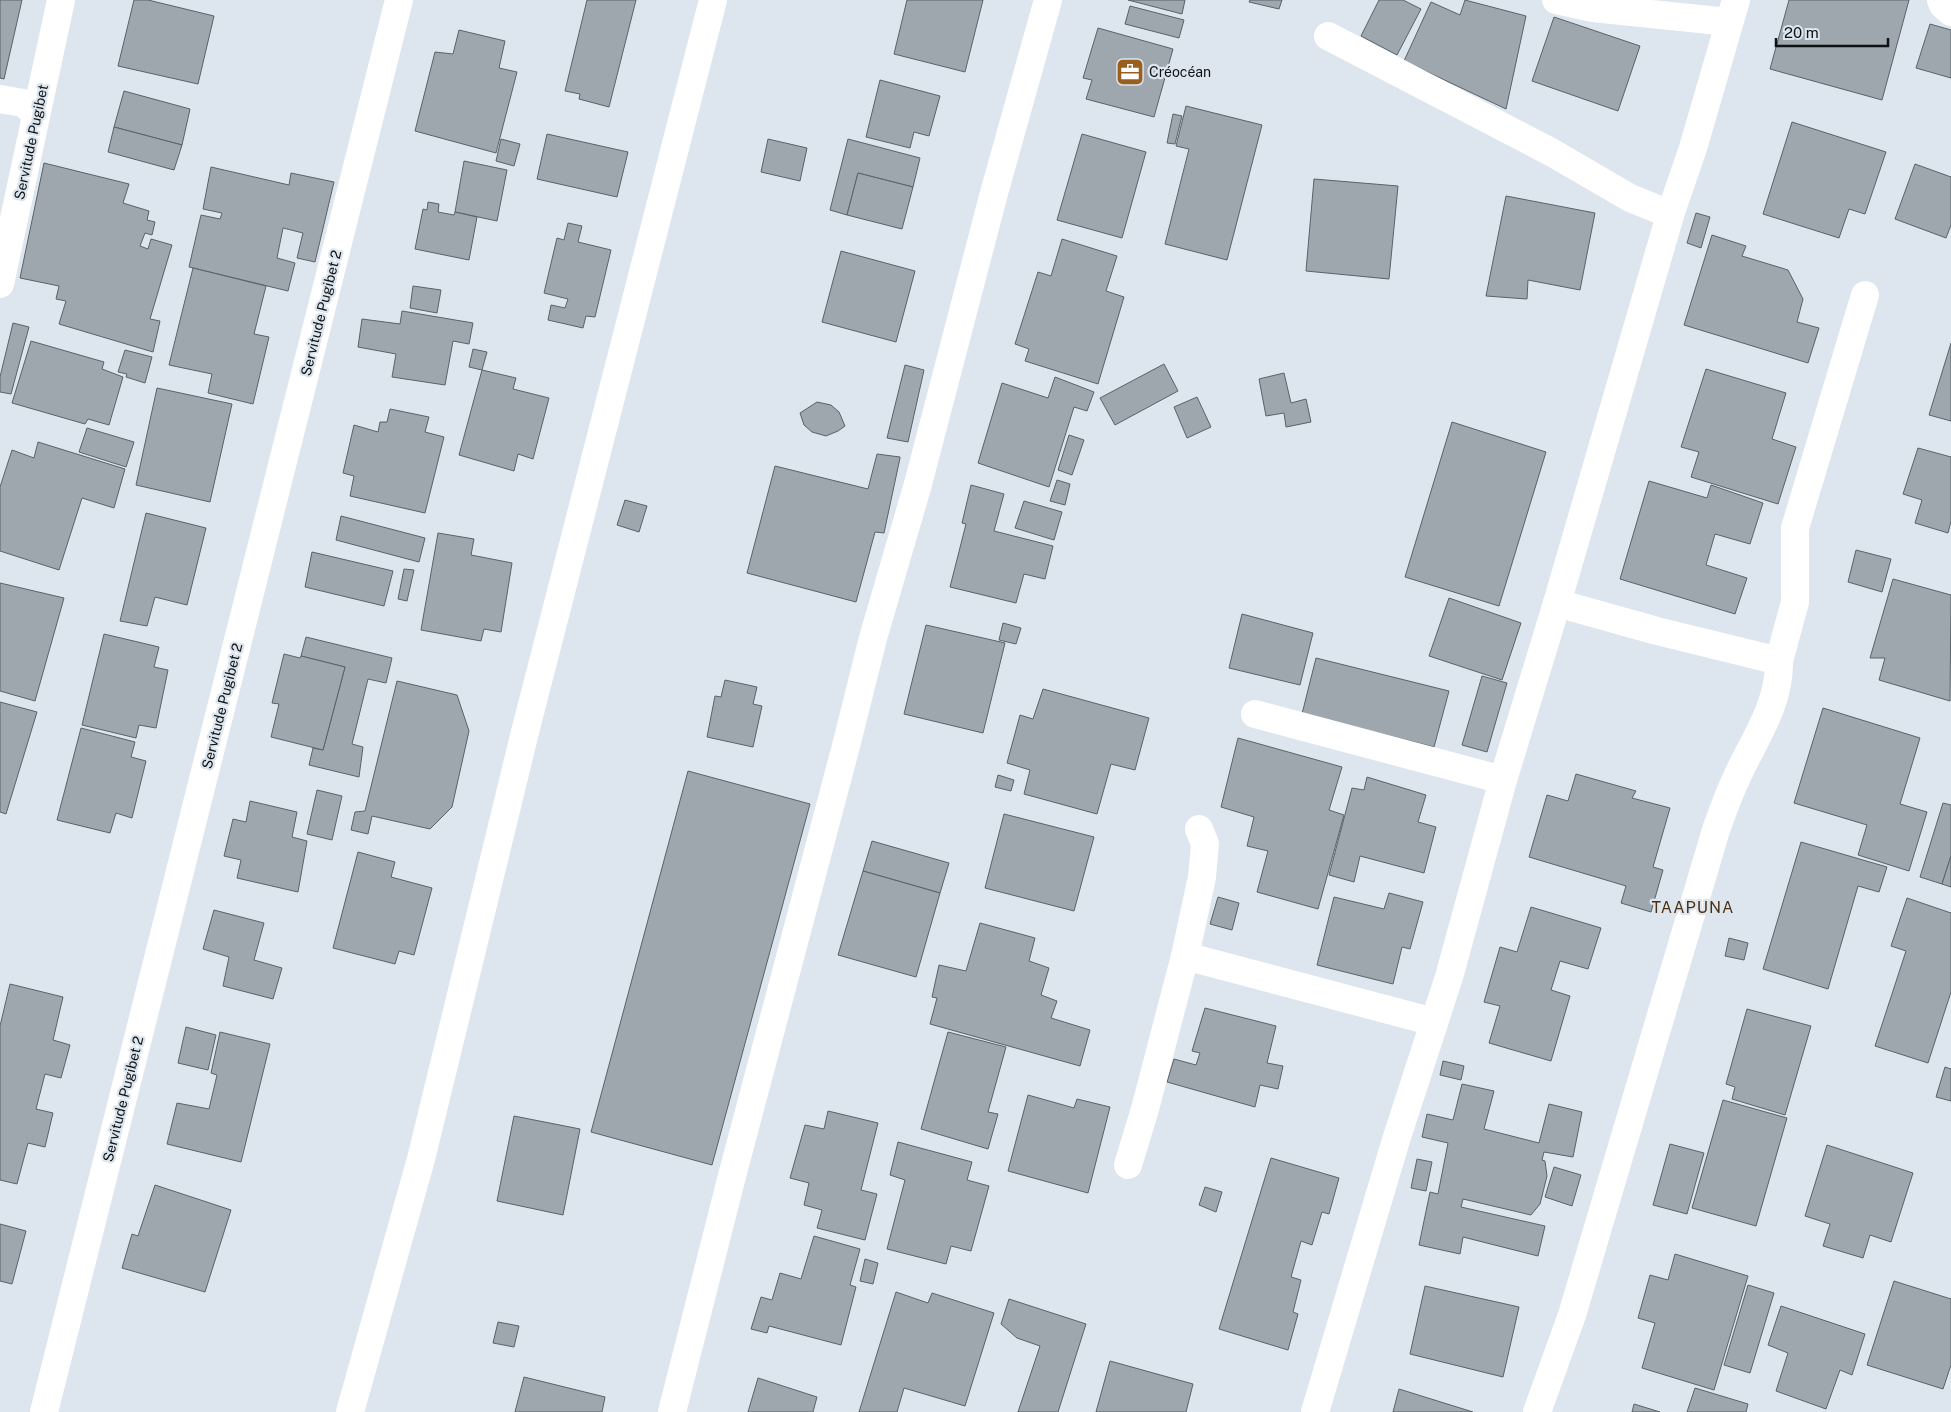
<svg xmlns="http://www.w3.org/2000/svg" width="1951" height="1412" font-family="'Public Sans',sans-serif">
	<rect width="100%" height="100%" fill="#dde6ee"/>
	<g fill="#9ea7ae" stroke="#5a6268">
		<polygon points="0,0 22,0 4,79 0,78"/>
		<polygon points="134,0 148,0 214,16 198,84 118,66"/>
		<polygon points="587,0 636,0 609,107 579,99 580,94 565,91"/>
		<polygon points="907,0 983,0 965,72 894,54"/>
		<polygon points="1128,0 1185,0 1182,14"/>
		<polygon points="1250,0 1282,0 1279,9 1249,2"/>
		<polygon points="1379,0 1403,0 1421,9 1397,55 1361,36"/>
		<polygon points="1465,0 1526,16 1506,109 1404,61 1431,2 1460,15"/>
		<polygon points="1789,0 1909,0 1882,100 1770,69"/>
		<polygon points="1130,6 1184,20 1179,38 1125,24"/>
		<polygon points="1554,17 1640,46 1618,111 1532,81"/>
		<polygon points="1930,24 1951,30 1951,78 1916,68"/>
		<polygon points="1098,28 1173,49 1154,117 1086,99 1092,80 1083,78"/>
		<polygon points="459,30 505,41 499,68 517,72 496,153 415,131 435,52 453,54"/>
		<polygon points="880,80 940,96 929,136 914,132 910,148 866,137"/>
		<polygon points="124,91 190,109 182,145 114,127"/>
		<polygon points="1186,106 1262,125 1227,260 1165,244 1189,149 1176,146"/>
		<polygon points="1173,114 1182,116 1175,144 1167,143"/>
		<polygon points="1792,122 1886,152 1865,214 1849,209 1839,238 1763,214"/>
		<polygon points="114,127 182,145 174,170 108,152"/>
		<polygon points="547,134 628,152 617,197 537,179"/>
		<polygon points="1082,134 1146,152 1122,238 1057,220"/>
		<polygon points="501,139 520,144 514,166 496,161"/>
		<polygon points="768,139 807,148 800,181 761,172"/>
		<polygon points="848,139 920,158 913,187 858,173 847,215 830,210"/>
		<polygon points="464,161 507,170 497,221 455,212"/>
		<polygon points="44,163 129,184 123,203 149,211 147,220 155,222 152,235 145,233 140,246 148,249 151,239 172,245 150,319 160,321 153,352 59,324 66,301 56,299 59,286 20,278"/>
		<polygon points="1915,164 1951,177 1951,225 1946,238 1895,219"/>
		<polygon points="211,167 289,185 291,173 334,182 315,262 297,258 303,233 283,228 277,258 295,263 288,291 189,267 201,215 220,219 222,213 203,209"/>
		<polygon points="858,173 913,187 902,229 847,215"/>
		<polygon points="1314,179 1398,186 1389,279 1306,271"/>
		<polygon points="1506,196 1595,213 1580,290 1528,280 1527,299 1486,296"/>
		<polygon points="428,202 439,204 438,212 454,215 455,212 477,217 469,260 415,249 423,209 427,210"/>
		<polygon points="1696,213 1710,217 1701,248 1687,243"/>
		<polygon points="568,223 582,226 578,242 611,250 595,317 586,316 583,328 548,320 551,305 565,308 568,299 544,293 557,238 564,240"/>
		<polygon points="1712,235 1746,246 1742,256 1788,270 1803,299 1797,322 1819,328 1808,363 1684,325"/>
		<polygon points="1062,239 1117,256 1106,291 1124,297 1098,384 1025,361 1029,349 1015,344 1038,272 1051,276"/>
		<polygon points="841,251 915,271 896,342 822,322"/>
		<polygon points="193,268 266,286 254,334 269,337 253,404 208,393 212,374 169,365"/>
		<polygon points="413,286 441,290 437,313 410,308"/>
		<polygon points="402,311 473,323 469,344 453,341 445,385 392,377 396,354 358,347 362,319 400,324"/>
		<polygon points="13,323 29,327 11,394 0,392 0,377"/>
		<polygon points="31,341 104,362 102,369 123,377 109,425 88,419 85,424 12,403"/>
		<polygon points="1951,343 1951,421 1929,415"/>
		<polygon points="473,349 487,352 482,370 469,367"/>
		<polygon points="125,350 152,357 145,383 126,377 127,374 118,372"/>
		<polygon points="1164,364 1178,391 1115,425 1100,398"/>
		<polygon points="905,365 924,370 908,442 887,438"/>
		<polygon points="1706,369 1786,393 1772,439 1796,447 1778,504 1691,477 1699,452 1681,447"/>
		<polygon points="482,370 516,378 513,389 549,398 533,459 518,454 514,471 459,455"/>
		<polygon points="1284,373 1291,403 1306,399 1311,422 1286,427 1284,413 1266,416 1259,379"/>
		<polygon points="1055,377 1094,392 1087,411 1074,407 1049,487 978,463 1002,383 1048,398"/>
		<polygon points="157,388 232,404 210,502 136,485"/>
		<polygon points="1197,397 1211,427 1187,438 1174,407"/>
		<polygon points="817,402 831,405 839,412 845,426 838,431 826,436 812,432 804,425 800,413"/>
		<polygon points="390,409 429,417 425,432 444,437 425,513 350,496 354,476 343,473 354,425 378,432 380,422 387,422"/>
		<polygon points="1452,422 1546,452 1499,606 1405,577"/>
		<polygon points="87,428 134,442 126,467 79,452"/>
		<polygon points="1069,435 1084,440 1072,475 1058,470"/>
		<polygon points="38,442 125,469 114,508 82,498 59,570 0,551 0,487 12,450 34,458"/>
		<polygon points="1918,448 1951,457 1951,521 1948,533 1915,523 1922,500 1903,494"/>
		<polygon points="877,454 900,457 900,458 884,533 875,532 856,602 747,573 775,466 868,489"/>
		<polygon points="1057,480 1070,484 1065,505 1050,501"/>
		<polygon points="1649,481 1707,498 1711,485 1763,503 1750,544 1715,534 1706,565 1747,578 1735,614 1620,579"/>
		<polygon points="971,485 1004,494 994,531 1053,546 1045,579 1024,574 1016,603 950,587 966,524 962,523"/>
		<polygon points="625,500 647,506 639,532 617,525"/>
		<polygon points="1024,501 1062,512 1054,540 1015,528"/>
		<polygon points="146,513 206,528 187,605 155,597 147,626 120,621"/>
		<polygon points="341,516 425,538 419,562 336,540"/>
		<polygon points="438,533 474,539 471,555 512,563 501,632 484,629 481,641 421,630"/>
		<polygon points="1856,550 1891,559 1882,592 1848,582"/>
		<polygon points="312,552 393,571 384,606 305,587"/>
		<polygon points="404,569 414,570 407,601 398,599"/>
		<polygon points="1893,579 1951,595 1950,701 1879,680 1885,658 1870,658"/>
		<polygon points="0,583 64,598 35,701 0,691"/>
		<polygon points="1449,598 1521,623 1502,680 1429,656"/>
		<polygon points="1242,614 1313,633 1300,685 1229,668"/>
		<polygon points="1003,623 1021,628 1016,644 999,640"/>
		<polygon points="926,625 1005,643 983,733 904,714"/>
		<polygon points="104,634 159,647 154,667 168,670 156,728 139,725 136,738 82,725"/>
		<polygon points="306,637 392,658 386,683 368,679 352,744 363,747 359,777 309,765 313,748 323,750 345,667 301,656"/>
		<polygon points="284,654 300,658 301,656 345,667 323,750 271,737 279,704 272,703"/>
		<polygon points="1316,658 1449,691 1434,747 1302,714"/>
		<polygon points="1482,676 1507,683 1487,752 1462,745"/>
		<polygon points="725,680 757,687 753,704 762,706 753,747 707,737 715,696 721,697"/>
		<polygon points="397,681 457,695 469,731 452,807 430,829 372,816 368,834 351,830 355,812 365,811"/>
		<polygon points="1043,689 1149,718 1135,770 1111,764 1097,814 1024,794 1030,770 1007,763 1020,715 1033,719"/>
		<polygon points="0,702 37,712 6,814 0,812"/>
		<polygon points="1823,708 1920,738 1900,804 1927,812 1909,871 1858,855 1867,825 1794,803"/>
		<polygon points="81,728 135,742 131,757 146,761 132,818 116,813 110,833 57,820"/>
		<polygon points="1238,738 1342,767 1329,810 1344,815 1318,909 1257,892 1268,851 1247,846 1254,817 1221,807"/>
		<polygon points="688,771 810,804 712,1165 591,1132"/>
		<polygon points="1576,774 1636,791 1632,798 1670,808 1653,867 1663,870 1651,912 1621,903 1626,886 1529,857 1547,795 1568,801"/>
		<polygon points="998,775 1014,780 1011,791 995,787"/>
		<polygon points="1367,777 1426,795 1418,822 1436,827 1424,873 1360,856 1354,882 1329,875 1352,788 1364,790"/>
		<polygon points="317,790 342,796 332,840 307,834"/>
		<polygon points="250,801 297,812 292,837 307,841 298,892 237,878 241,860 224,856 233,819 246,822"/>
		<polygon points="1943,803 1951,805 1951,856 1942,884 1920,877"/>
		<polygon points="1004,814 1094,837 1074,911 985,888"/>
		<polygon points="872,841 949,863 940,893 863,871"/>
		<polygon points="1801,842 1887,867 1879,892 1858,886 1828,989 1763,969"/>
		<polygon points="358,852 395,862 391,877 432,888 414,955 399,951 395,964 333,948"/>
		<polygon points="1951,856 1951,887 1942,884"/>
		<polygon points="863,871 940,893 916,977 838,955"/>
		<polygon points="1389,893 1423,902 1410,949 1402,947 1393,984 1317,965 1334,897 1384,909"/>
		<polygon points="1218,897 1239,903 1232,930 1210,924"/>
		<polygon points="1907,898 1951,913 1951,992 1928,1063 1875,1046 1906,951 1891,946"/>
		<polygon points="1531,907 1601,928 1588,969 1560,961 1551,990 1570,996 1551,1061 1489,1043 1500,1006 1484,1002 1500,947 1517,952"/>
		<polygon points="214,910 264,923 254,960 282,968 273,999 223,986 229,957 203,949"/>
		<polygon points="980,923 1035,938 1029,961 1049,968 1041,995 1057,1001 1051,1018 1090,1030 1080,1066 930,1024 937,998 932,997 939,965 966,971"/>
		<polygon points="1729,938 1748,943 1744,960 1725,956"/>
		<polygon points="10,984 63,997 53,1040 70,1045 61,1078 45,1074 36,1109 53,1113 45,1147 28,1143 17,1184 0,1180 0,1026"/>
		<polygon points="1205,1008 1276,1026 1267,1063 1283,1066 1278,1089 1260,1085 1255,1107 1167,1082 1174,1059 1196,1065 1200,1053 1192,1051"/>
		<polygon points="1747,1009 1811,1026 1785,1115 1732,1099 1735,1087 1726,1084"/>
		<polygon points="186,1027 216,1035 208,1070 178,1063"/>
		<polygon points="220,1032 270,1044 241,1162 167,1144 177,1103 209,1109 217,1075 211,1073"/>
		<polygon points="948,1032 1006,1047 988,1112 998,1114 988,1149 921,1129"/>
		<polygon points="1443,1061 1464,1066 1461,1080 1440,1075"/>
		<polygon points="1945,1067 1951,1069 1951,1101 1936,1097"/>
		<polygon points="1462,1084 1494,1091 1484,1129 1539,1143 1549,1104 1582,1112 1573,1157 1544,1152 1542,1160 1545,1161 1547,1176 1540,1204 1531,1215 1463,1199 1461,1207 1545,1226 1538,1256 1463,1237 1460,1254 1419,1245 1430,1192 1438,1194 1448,1143 1422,1137 1427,1114 1453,1120"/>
		<polygon points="1028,1095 1074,1108 1077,1099 1110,1107 1088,1193 1008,1171"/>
		<polygon points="1723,1100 1787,1118 1756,1226 1692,1208"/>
		<polygon points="828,1111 878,1123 861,1190 877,1194 865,1240 817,1228 822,1210 804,1205 809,1183 790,1178 805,1125 824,1129"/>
		<polygon points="514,1116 580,1129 563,1215 497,1201"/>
		<polygon points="898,1142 972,1162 967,1180 989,1186 971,1251 951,1246 946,1264 887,1249 905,1180 890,1175"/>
		<polygon points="1670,1144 1704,1153 1687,1214 1653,1205"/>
		<polygon points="1827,1145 1913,1173 1891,1242 1870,1235 1863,1258 1823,1246 1830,1224 1805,1216"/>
		<polygon points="1271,1158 1339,1178 1329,1214 1322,1212 1312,1245 1301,1241 1291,1277 1301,1280 1293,1312 1298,1314 1288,1350 1219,1329"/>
		<polygon points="1417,1159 1432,1162 1426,1191 1411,1188"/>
		<polygon points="1554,1167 1581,1175 1572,1206 1545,1197"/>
		<polygon points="155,1185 231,1210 205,1292 122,1268 132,1234 138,1236"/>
		<polygon points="1205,1187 1222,1192 1216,1212 1199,1205"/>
		<polygon points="0,1224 26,1231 12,1284 0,1281"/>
		<polygon points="814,1236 860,1249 850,1285 856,1287 841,1345 769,1326 767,1333 751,1329 761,1297 772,1300 780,1273 801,1279"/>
		<polygon points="1675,1254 1748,1276 1714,1390 1642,1368 1655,1323 1638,1318 1650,1275 1668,1280"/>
		<polygon points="865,1259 878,1263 873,1284 860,1281"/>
		<polygon points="1894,1281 1951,1299 1951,1365 1943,1389 1867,1365"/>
		<polygon points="1748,1285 1774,1293 1750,1373 1724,1365"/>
		<polygon points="1425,1286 1519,1307 1503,1377 1410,1354"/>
		<polygon points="896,1292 928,1303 932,1293 994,1313 965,1406 904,1388 897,1412 859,1412"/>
		<polygon points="1009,1299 1086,1324 1058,1412 1018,1412 1040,1346 1017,1338 1001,1324"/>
		<polygon points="1781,1306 1865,1334 1852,1375 1840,1370 1826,1409 1776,1391 1788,1353 1768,1345"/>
		<polygon points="498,1322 519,1326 514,1347 493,1343"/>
		<polygon points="1110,1361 1193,1384 1186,1412 1096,1412"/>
		<polygon points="524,1377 605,1397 602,1412 515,1412"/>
		<polygon points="758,1378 817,1397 813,1412 748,1412"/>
		<polygon points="1695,1388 1748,1404 1746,1412 1687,1412"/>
		<polygon points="1399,1389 1473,1412 1393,1412"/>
		<polygon points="1634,1404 1660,1412 1632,1412"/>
	</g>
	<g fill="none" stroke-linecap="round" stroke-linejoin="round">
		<g stroke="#fff" stroke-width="28">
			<polyline points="1556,0 1593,8 1729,22"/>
			<polyline points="1941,0 1943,5 1951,12"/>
			<polyline points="1328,36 1551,152 1630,198 1670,214"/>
			<polyline points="0,99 23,103 36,114"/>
			<polyline points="0,284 61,0"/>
			<polyline points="1779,661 1795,602 1795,528 1865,295"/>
			<polyline points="1255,714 1503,780"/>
			<polyline points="1185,956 1434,1022"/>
			<polyline points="1128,1165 1145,1109 1185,956 1202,877 1205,844 1199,829"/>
			<polyline points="44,1412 399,0"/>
			<polyline points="350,1412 421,1159 525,732 713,0"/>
			<polyline points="672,1412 732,1176 846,746 873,638 918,484 994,193 1048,0"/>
			<polyline points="1315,1412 1396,1140 1449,977 1503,780 1557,603 1671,212 1693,148 1736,0"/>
			<path d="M1537,1412L1572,1315L1716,830C1722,813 1728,796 1736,779C1753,741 1780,705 1779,661L1657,631L1557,603"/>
		</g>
	</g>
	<defs>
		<symbol id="office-square" viewBox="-11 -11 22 22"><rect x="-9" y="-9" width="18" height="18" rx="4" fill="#995f1e" stroke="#dde6ee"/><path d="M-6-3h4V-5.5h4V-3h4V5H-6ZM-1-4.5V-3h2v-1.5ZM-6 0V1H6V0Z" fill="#fff"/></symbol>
	</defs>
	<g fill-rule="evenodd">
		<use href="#office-square" x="1114" y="56" width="32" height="32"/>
	</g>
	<g text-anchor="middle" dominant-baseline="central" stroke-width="4.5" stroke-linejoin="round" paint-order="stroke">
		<g font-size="14" fill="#0e1214" stroke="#dde6ee" text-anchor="start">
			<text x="1149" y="72">Créocéan</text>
		</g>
		<g font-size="14" fill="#0e1214" stroke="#dde6ee">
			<text transform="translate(31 142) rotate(-78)">Servitude Pugibet</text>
			<text transform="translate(321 313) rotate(-76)">Servitude Pugibet 2</text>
			<text transform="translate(222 706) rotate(-76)">Servitude Pugibet 2</text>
			<text transform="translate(123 1099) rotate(-76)">Servitude Pugibet 2</text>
		</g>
		<g font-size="16" letter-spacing="1" fill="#4c2f12" stroke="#dde6ee">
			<text x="1693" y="907">TAAPUNA</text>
		</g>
	</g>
	<path d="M1776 38v8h112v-8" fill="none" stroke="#0e1214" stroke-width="2.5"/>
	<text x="1784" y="38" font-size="15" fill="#0e1214" stroke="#dde6ee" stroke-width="4" paint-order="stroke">20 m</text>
</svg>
